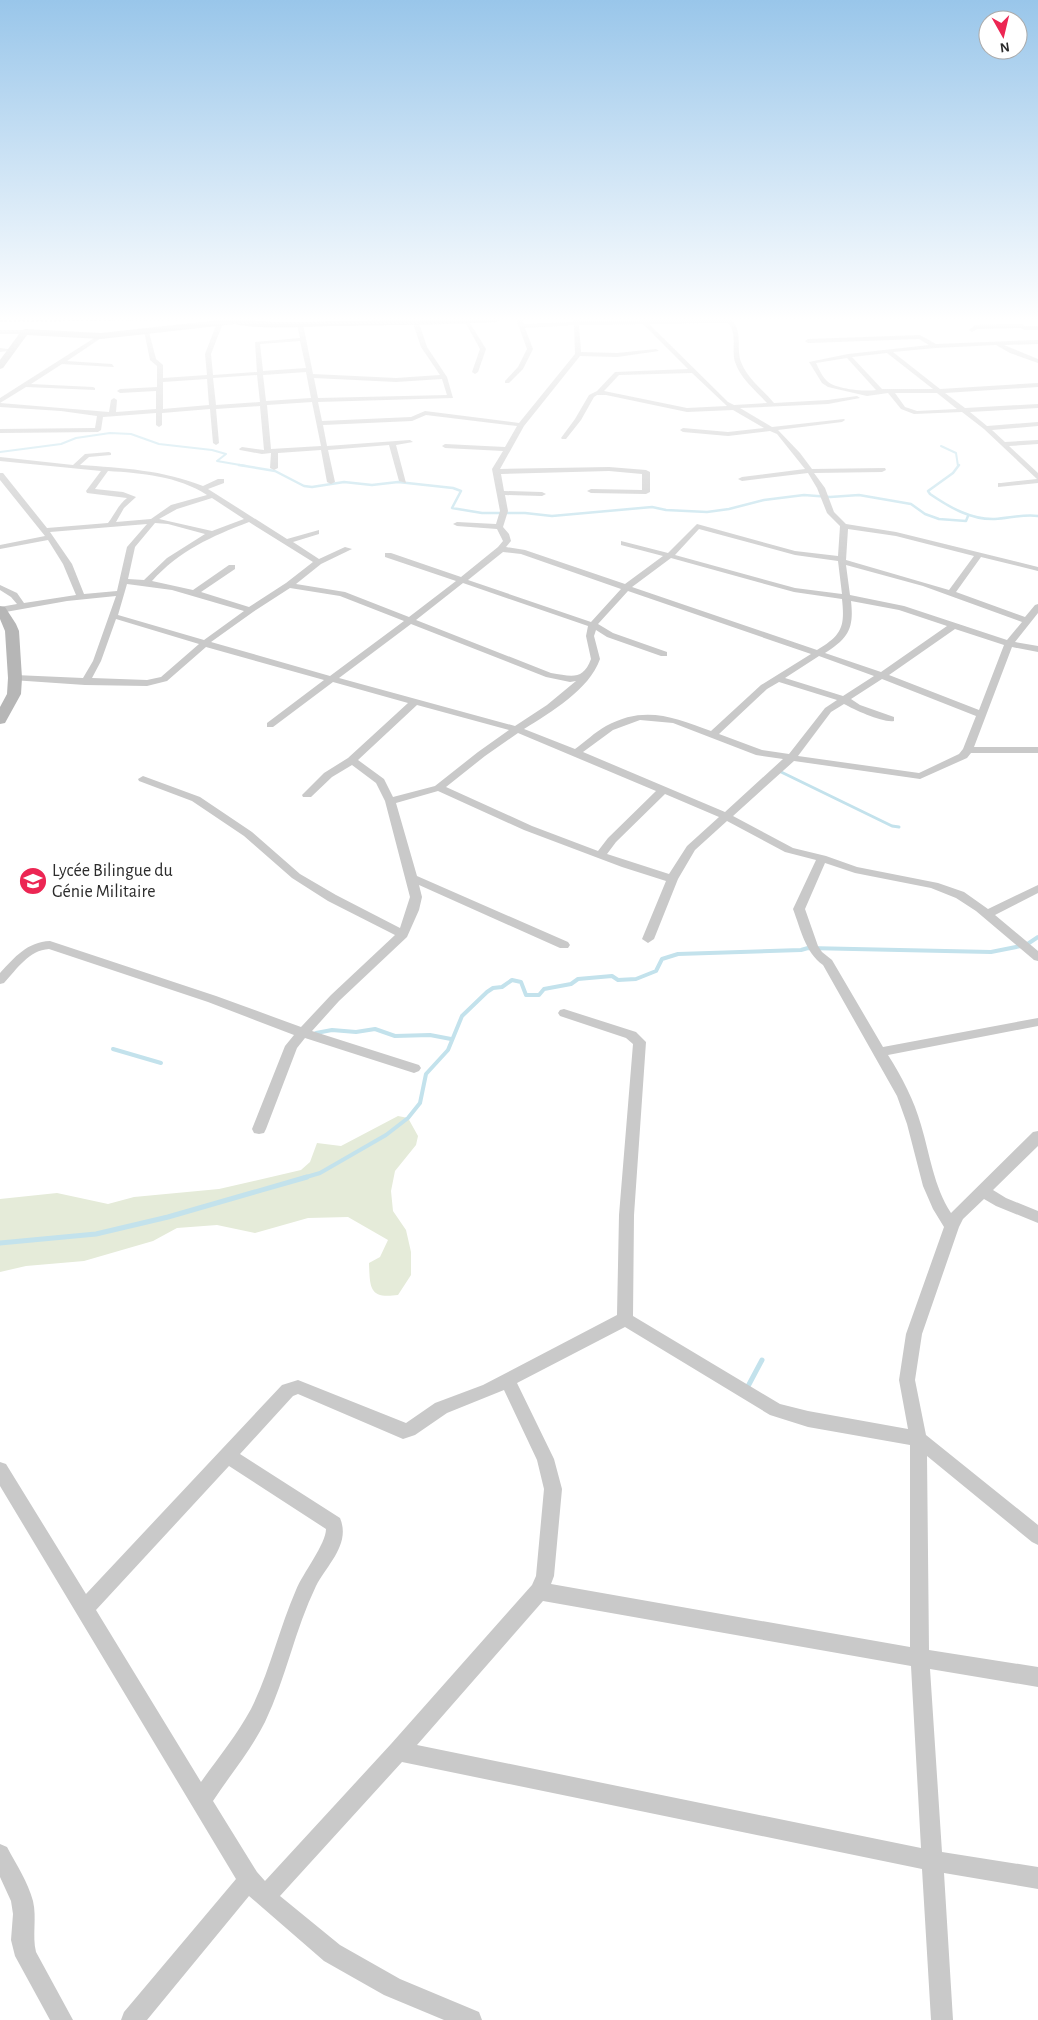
<svg xmlns="http://www.w3.org/2000/svg" width="1038" height="2020" font-family="'Alegreya Sans',sans-serif">
	<rect width="100%" height="100%" fill="#fff"/>
	<path fill="#e5ebd9" d="M398,1116L408,1118L418,1136L416,1145L395,1171L391,1191L393,1211L406,1230L411,1252V1275L398,1295C369,1299 370,1288 369,1263L380,1257L388,1240L348,1217L308,1218L255,1233L217,1225L177,1228L153,1241L84,1261L26,1266L0,1272V1199L57,1193L108,1204L134,1197L219,1189L301,1170L310,1162L317,1143L341,1146Z"/>
	<g fill="none" stroke-linecap="round" stroke-linejoin="round">
		<g stroke="#c3e2ec" stroke-width="2">
			<polyline points="941,446 956,453 958,466"/>
			<polyline points="0,452 61,444 76,438 110,433 131,434 159,444 212,450 226,454 217,461 246,466"/>
		</g>
		<g stroke="#c3e2ec" stroke-width="2.5">
			<polyline points="239,465 275,471 304,486 312,487 344,482 372,485 398,482 453,488 461,491 452,508 482,513 525,513 552,516 652,507 666,510 707,512 729,509 764,500 804,495 830,497 859,495 911,504 925,514 939,519 966,521 968,516"/>
			<path d="M959,465L953,473L928,491L930,494C949,507 971,520 995,519C1010,518 1023,514 1038,516"/>
		</g>
		<polyline stroke="#c3e2ec" stroke-width="3" points="777,770 892,826 899,827"/>
		<g stroke="#c3e2ec" stroke-width="4">
			<polyline points="316,1033 332,1030 356,1032 375,1029 395,1036 430,1035 451,1039"/>
			<polyline points="113,1049 161,1063"/>
			<polyline points="303,1178 320,1173 386,1135 408,1118 420,1103 426,1074 448,1050 462,1016 487,992 493,988 502,987 512,980 521,982 526,995 539,995 544,989 571,984 578,979 612,976 618,980 636,979 656,971 662,959 678,954 801,950 808,948 991,952 1026,945 1038,937"/>
		</g>
		<g stroke="#c3e2ec" stroke-width="5">
			<polyline points="0,1243 96,1234 168,1217 307,1177"/>
			<polyline points="746,1390 762,1360"/>
		</g>
		<g fill="#c9c9c9" fill-rule="evenodd">
			<path d="M516,319H522L524,324L573,322V319H579V321H639L638,319L732,320C743,334 736,347 741,362C747,378 763,390 774,403L828,400L857,396L860,398L828,404L740,408L772,427L844,419L845,420L842,422L778,430L800,453L812,469L885,468L886,470L882,472L814,473L825,488L834,512L846,524L896,532L1038,567V571L981,557L956,592L1025,617L1035,605L1038,604V613L1015,642L1038,646V652L1012,647L974,747H1038V753H971L967,758L920,779L794,761L733,816L793,848L826,856L857,867L938,883L964,892L988,909L1038,885V893L995,915L1038,951V961L1034,960L976,911L956,898L931,888L855,873L825,863L805,909L818,946L822,952L832,960L883,1047L1038,1018V1026L888,1055C902,1077 914,1100 921,1125C930,1155 934,1187 951,1213L1033,1132L1038,1131V1146L993,1190L1006,1198L1038,1211V1223L996,1206L984,1199L963,1219L959,1227L922,1334L915,1380L926,1435L1038,1525V1545L1032,1542L927,1456L929,1650L1038,1667V1687L930,1669L942,1852L1038,1867V1889L944,1873L953,2020H931L922,1869L402,1762L280,1896L340,1945L400,1979L479,2012L482,2020H444L384,1995L324,1961L249,1896L147,2020H121L124,2012L236,1879L0,1486V1462L6,1464L86,1594L282,1385L298,1380L406,1423L435,1403L483,1385L617,1315L619,1215L633,1044L626,1038L560,1016L558,1013L560,1010L564,1009L636,1032L646,1042L634,1215L633,1316L780,1404L808,1411L908,1429L899,1380L906,1334L944,1227L933,1209L923,1186L907,1124L897,1096L823,965C805,952 801,930 793,909L816,860L785,852L727,821L695,850L678,879L654,939L648,943L642,939L666,881L622,867L524,830L438,791L396,803L417,876L568,942L570,945L568,948H560L419,885L422,897L419,910L407,937L339,1001L312,1031L419,1065L421,1068L419,1071L414,1073L305,1038L297,1048L266,1129L264,1133L259,1134L254,1133L252,1129L285,1046L294,1035L208,1002L49,949C29,950 17,969 4,983L0,984V973C15,957 27,942 50,941L216,996L301,1027L331,995L395,935L328,901L292,878L244,836L192,801L139,781L138,779L143,776L200,797L252,832L300,874L336,895L400,928L410,897L385,801L376,783L352,765L332,777L311,797H303L302,795L324,773L348,758L408,703L333,682L273,727H267V723L324,680L206,647L167,681L147,686L85,685L12,680V676L15,675L83,678L93,661L116,596L67,601L0,613V607L17,604L11,597L0,590V585L17,593L24,603L76,595L63,564L48,540L0,549V545L45,536L0,480V473H3L47,528L108,523C115,514 118,505 127,498L87,493L86,491L101,471L0,461V457L73,465L85,454L109,452L111,453V455L89,457L80,465C122,468 163,470 203,486L218,479H224V483L208,489L287,539L319,530V534L293,542L319,559L345,547L352,549L321,564L296,584L345,592L409,617L456,581L385,557V553H391L461,577L498,547L503,541L497,529L457,526L453,524L457,522L496,524L500,511L492,469L503,451L445,448L442,446L445,444L505,447L517,426L426,415L412,421L323,425L327,446L410,440L413,442L396,445L406,483L399,481L389,445L328,450L335,482L331,484L327,482L321,450L278,453V468L274,470L270,468L271,453L262,454L240,450L239,449L242,447L264,450L260,406L216,409L219,443L216,445L213,443L210,409L162,413V425L159,427L156,425V413L103,417L101,430L98,432L0,433V429L95,428L97,416L61,411L0,407V403L109,412L111,400L114,398L117,400L116,412L156,409V391L120,393L117,391L120,389L157,387V366L150,360L144,331L149,332L156,359L163,365V378L207,375L205,354L217,323L220,321L223,323L211,354L213,375L257,372L255,342L300,338L297,324L300,322L303,324L313,374L396,378L440,375L421,347L413,323L416,321L419,323L427,347L447,377L453,398L318,402L322,421L411,417L425,411L519,423L575,354L574,325L525,328L533,349L523,369L509,383H505V381L518,367L527,349ZM728,323C738,334 731,349 735,362C740,378 756,391 767,403L734,405L728,402L649,324ZM643,324L688,369L615,372L597,391L589,395L575,419L561,438L562,439H566L581,420L594,397L597,395H606L687,412L733,410L764,428L728,432L683,428L680,430L683,432L728,436L770,431L777,434L805,469L742,477L738,479L742,481L808,473L817,488L827,513L840,526L838,556L795,551L697,524L668,553L621,541V545L663,556L625,584L525,550L506,547L511,541L509,534L503,527L508,511L505,495L542,496L546,494L542,492L504,491L501,474L609,471L642,474V490L591,489L587,491L591,493L646,494L650,492V472L646,470L609,467L500,469L524,426L580,356L617,357L659,351L656,349L617,353L581,352L579,325ZM300,341L306,368L263,371L260,344ZM306,372L311,398L266,401L263,375ZM692,373L727,406L687,408L604,391L619,375ZM257,375L260,402L216,405L213,378ZM314,378L396,382L442,379L447,395L318,398ZM207,379L209,405L163,409V382ZM312,402L321,446L271,449L267,405ZM108,471C141,473 178,476 207,495L171,505L151,519L116,522L124,508L136,497L123,492L95,489ZM212,498L244,519L212,531L159,519L177,509ZM249,522L313,562L286,583L249,607L201,592L235,569V565H229L193,590L152,581C179,551 212,536 249,522ZM155,523L168,524L205,534L167,558L144,580L128,579L135,547ZM147,524L127,547L117,591L84,594L72,564L50,532ZM699,529L795,555L838,561L842,594L795,588L675,555ZM848,529L896,536L974,556L949,590L846,560ZM503,552L521,554L621,589L591,622L468,580ZM671,558L794,592L842,599C845,627 842,635 817,650L632,587ZM846,565L923,586L1022,622L1007,640L904,606L850,595ZM463,583L588,626L586,636L591,659C583,681 571,676 551,673L416,620ZM127,584L172,590L244,611L204,640L118,615ZM290,588L340,596L404,621L330,676L211,642L253,612ZM628,591L811,654L761,685L711,731C674,717 644,705 606,726C595,732 585,742 575,749L524,729C551,712 589,690 600,659L594,636L596,630L607,637L661,656H667V652L613,633L598,624ZM851,601L899,610L947,626L881,672L825,653C849,638 854,628 851,601ZM116,619L199,644L161,677L147,680L92,678L101,661ZM411,624L546,677L570,682L576,681L547,705L515,726L339,678ZM955,629L1004,645L979,710L889,675ZM819,656L874,676L843,696L785,678ZM882,679L976,716L963,749L959,754L919,773L798,756L831,712L844,704C855,710 883,723 894,721V717L860,705L851,699ZM779,682L837,700L825,708L789,754L762,750L719,734L767,689ZM417,705L509,730L478,752L435,786L393,797L384,779L358,760ZM640,720L673,723L756,755L783,759L725,812L583,752L613,730ZM518,733L656,791L608,838L598,851L532,826L446,787L485,756ZM665,794L719,817L687,846L669,874L607,854L616,842ZM625,1327L770,1415L808,1427L910,1445V1647L551,1584L554,1576L562,1489L554,1459L517,1383ZM504,1390L537,1460L544,1489L536,1576L532,1585L391,1744L265,1881L257,1872L213,1801C230,1775 251,1750 265,1722C286,1678 295,1629 316,1586C327,1565 351,1544 340,1518L240,1454L293,1396L298,1394L403,1439L415,1435L447,1413ZM229,1466L326,1529C326,1544 303,1573 296,1590C279,1629 270,1671 251,1709C237,1735 218,1758 201,1782L96,1610ZM543,1601L911,1666L921,1848L417,1745Z"/>
			<polygon points="464,320 468,320 486,349 478,372 475,374 472,372 480,349"/>
			<polygon points="1022,324 1025,326 1038,326 1038,330 1024,330 1021,328 977,329 972,332 969,330 975,325"/>
			<polygon points="0,330 25,330 28,332 25,334 0,334"/>
			<polygon points="99,335 104,336 67,361 112,364 114,367 62,364 31,384 93,387 95,388 95,390 26,387 0,403 0,398"/>
			<path d="M920,335L936,344L1038,340V344L1004,345L1038,359V363L1010,353L996,345L935,348L893,352L940,389L1038,383V387L945,393L965,408L1038,404V408L970,412L987,426L1038,422V426L992,430L1005,442L1038,440V444L1009,446L1038,473V483L998,487V483H1001L1037,479L984,429L962,412L914,414L901,409L888,393L867,396L828,387L822,383L809,362L848,354L929,345L919,339L808,343L805,341L808,339ZM887,353L933,389H882L852,357ZM847,358L876,390C865,392 833,389 826,380C822,376 819,369 816,363ZM895,393H937L957,409L917,411L905,407Z"/>
			<polygon points="0,348 15,350 0,352"/>
			<path d="M0,1844L7,1847C16,1864 28,1882 33,1901C37,1918 32,1935 36,1952L73,2020H50L15,1956L11,1940L13,1914L11,1901L0,1877Z"/>
		</g>
		<g fill="#b6b6b6" fill-rule="evenodd">
			<polygon points="229,319 238,319 239,321 235,324 101,339 27,335 3,368 0,369 0,360 22,330 25,329 101,333"/>
			<polygon points="0,606 5,607 16,624 19,631 22,678 21,694 5,723 0,724 0,707 7,694 8,678 5,631 0,619"/>
		</g>
		<path fill="#a4a4a4" fill-rule="evenodd" d="M222,319L279,322L501,319L496,322C441,325 387,325 332,326C309,326 239,332 222,319Z"/>
		<polyline stroke="#818181" stroke-width="2" stroke-dasharray="2.5 2" stroke-linecap="butt" points="0,321 199,319"/>
	</g>
	<linearGradient id="sky" x2="0" y2="1"><stop stop-color="#99c6ea"/><stop offset="0.53" stop-color="#fff"/><stop offset="1" stop-color="#fff" stop-opacity="0"/></linearGradient>
	<rect width="1038" height="602" fill="url(#sky)"/>
	<defs>
		<symbol id="school-disc" viewBox="-11 -11 22 22"><circle r="9.5" fill="#ec2653" stroke="#fff"/><path d="M0-5L7-2L0 1L-7-2ZM-4 1L0 2.5L4 1V4Q0 6-4 4Z" fill="#fff"/></symbol>
	</defs>
	<g fill-rule="evenodd">
		<use href="#school-disc" x="17" y="865" width="32" height="32"/>
	</g>
	<g text-anchor="middle" dominant-baseline="central" stroke-width="5" stroke-linejoin="round" paint-order="stroke">
		<g font-size="18" fill="#2c2c2c" stroke="#fff" text-anchor="start">
			<text x="52" y="871">Lycée Bilingue du<tspan x="52" dy="21">Génie Militaire</tspan></text>
		</g>
	</g>
	<g transform="translate(1003 35) rotate(172)"><circle r="24" fill="#ffffff" stroke="#ababab"/>
	<path d="M0-4L9 19L0 12L-9 19Z" fill="#ec2653"/>
	<text y="-8" font-size="14" font-weight="bold" text-anchor="middle" fill="#2c2c2c">N</text>
	</g>
</svg>
